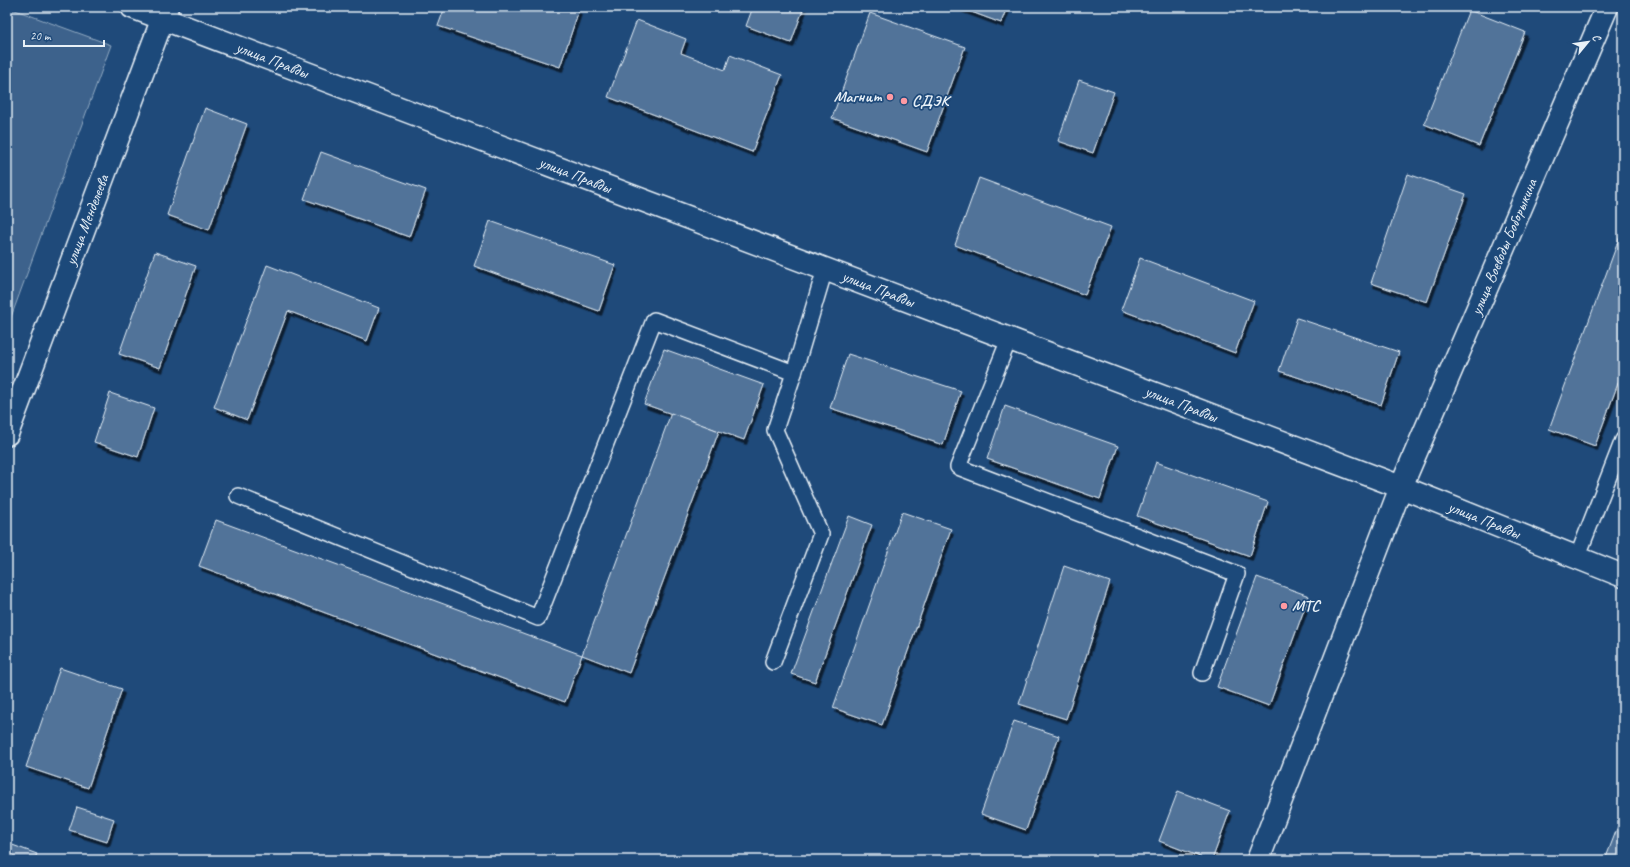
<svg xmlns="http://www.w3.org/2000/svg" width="1630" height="867" font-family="Caveat,sans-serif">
	<defs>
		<filter id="shadow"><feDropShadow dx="2.5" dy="4.5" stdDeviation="0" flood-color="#0009"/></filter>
	</defs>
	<rect width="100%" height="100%" fill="#1f4a7a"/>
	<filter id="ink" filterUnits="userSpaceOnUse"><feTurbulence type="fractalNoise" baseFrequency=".025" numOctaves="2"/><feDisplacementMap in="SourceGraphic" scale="8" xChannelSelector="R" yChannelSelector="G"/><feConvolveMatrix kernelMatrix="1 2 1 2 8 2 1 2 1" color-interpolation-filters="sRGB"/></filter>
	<g filter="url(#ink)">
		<polygon fill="#3c628c" stroke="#92aac2" points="7,7 111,45 7,328"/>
		<g fill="#517399" stroke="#e8f1f8" filter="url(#shadow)">
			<polygon points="445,7 571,7 579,10 560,67 438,26"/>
			<polygon points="753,7 804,7 791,43 746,26"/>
			<polygon points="958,7 1007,7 1001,23"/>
			<polygon points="1469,10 1525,32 1479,146 1424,124"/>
			<polygon points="870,13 965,47 927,152 832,118"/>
			<polygon points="637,20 686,39 681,53 725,70 730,55 782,75 752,152 608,97"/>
			<polygon points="1079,80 1114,92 1093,153 1058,141"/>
			<polygon points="205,108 247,124 209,230 167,215"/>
			<polygon points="321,152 426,190 409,237 304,199"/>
			<polygon points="1408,174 1466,194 1427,302 1371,283"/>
			<polygon points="979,178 1111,227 1085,295 955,245"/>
			<polygon points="490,221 615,265 599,311 474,266"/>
			<polygon points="1623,228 1623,370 1595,446 1549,429"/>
			<polygon points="155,252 196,266 160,368 119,354"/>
			<polygon points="1140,258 1254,301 1235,353 1121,310"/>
			<polygon points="267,265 379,308 367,341 288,311 247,420 214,407"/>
			<polygon points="1297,318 1399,352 1381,405 1279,371"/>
			<polygon points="664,349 764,385 744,440 644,404"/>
			<polygon points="848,354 961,391 943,445 830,408"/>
			<polygon points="110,393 154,408 138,457 94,442"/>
			<polygon points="1005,406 1118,446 1100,499 987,459"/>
			<polygon points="671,413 719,431 629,673 582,655"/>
			<polygon points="1156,462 1268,502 1250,556 1137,516"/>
			<polygon points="902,512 951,529 882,725 833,708"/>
			<polygon points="849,516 872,525 815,682 791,674"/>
			<polygon points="216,520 582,655 565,702 199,566"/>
			<polygon points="1064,566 1110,582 1066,719 1019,704"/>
			<polygon points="1257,577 1309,596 1269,706 1217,687"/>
			<polygon points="60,668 122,689 88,788 26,767"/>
			<polygon points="1014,721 1059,736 1026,830 981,814"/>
			<polygon points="1178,791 1230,811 1212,860 1208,860 1159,841"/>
			<polygon points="77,807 114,819 107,842 69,830"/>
			<polygon points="1623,813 1623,860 1605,860"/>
			<polygon points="7,843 37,854 34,860 7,860"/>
		</g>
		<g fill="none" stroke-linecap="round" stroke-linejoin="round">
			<defs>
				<g id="service">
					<polyline points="1009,339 958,467 1237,574 1202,673"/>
					<polyline points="238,496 538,618 654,320 794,373 825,269"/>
					<polyline points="1577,558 1623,440"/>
					<polyline points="773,662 821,534 775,430 794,373"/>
				</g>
				<g id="minor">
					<polyline points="7,434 167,7"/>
					<polyline points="1258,860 1401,487 1607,7"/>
				</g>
				<polyline id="tertiary" points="132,7 1401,487 1623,576"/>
			</defs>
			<use href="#service" stroke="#e8f1f8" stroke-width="18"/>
			<use href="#minor" stroke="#e8f1f8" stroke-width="25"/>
			<use href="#tertiary" stroke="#e8f1f8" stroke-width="25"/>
			<use href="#service" stroke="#1f4a7a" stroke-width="15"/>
			<use href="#minor" stroke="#1f4a7a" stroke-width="22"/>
			<use href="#tertiary" stroke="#1f4a7a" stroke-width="22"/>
		</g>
	</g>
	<g fill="#ff9aa2" stroke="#1f4a7a" stroke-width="1.5">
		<circle cx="890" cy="97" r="4"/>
		<circle cx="904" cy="101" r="4"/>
		<circle cx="1284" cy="606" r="4"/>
	</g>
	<g text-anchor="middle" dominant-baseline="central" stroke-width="3.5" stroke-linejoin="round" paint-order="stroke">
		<g font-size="16" fill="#e8f1f8" stroke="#1f4a7a">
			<text transform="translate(272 60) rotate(21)">улица Правды</text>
			<text transform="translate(575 175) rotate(21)">улица Правды</text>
			<text transform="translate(87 220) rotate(-69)">улица Менделеева</text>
			<text transform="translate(1504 247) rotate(-67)">улица Воеводы Боборыкина</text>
			<text transform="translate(878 289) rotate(21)">улица Правды</text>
			<text transform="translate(1181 404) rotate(21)">улица Правды</text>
			<text transform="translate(1484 520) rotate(22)">улица Правды</text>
		</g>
		<g font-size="16" font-weight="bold" fill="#e8f1f8" stroke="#1f4a7a" text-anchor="start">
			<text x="882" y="97" text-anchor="end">Магнит</text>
			<text x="912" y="101">СДЭК</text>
			<text x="1292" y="606">МТС</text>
		</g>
	</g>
	<rect width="1630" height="867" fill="none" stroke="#1f4a7a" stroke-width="24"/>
	<rect x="12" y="12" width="1606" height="843" fill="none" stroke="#e8f1f8" stroke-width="1.5" filter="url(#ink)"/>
	<g transform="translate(1588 42) rotate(61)" stroke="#1f4a7a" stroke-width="3" paint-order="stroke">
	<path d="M0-3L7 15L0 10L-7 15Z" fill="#e8f1f8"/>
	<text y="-6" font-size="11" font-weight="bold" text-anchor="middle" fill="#e8f1f8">С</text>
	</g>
	<path d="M24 40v6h80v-6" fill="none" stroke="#e8f1f8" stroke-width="2"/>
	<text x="30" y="40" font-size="12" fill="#e8f1f8" stroke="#1f4a7a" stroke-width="3" paint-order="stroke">20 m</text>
</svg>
